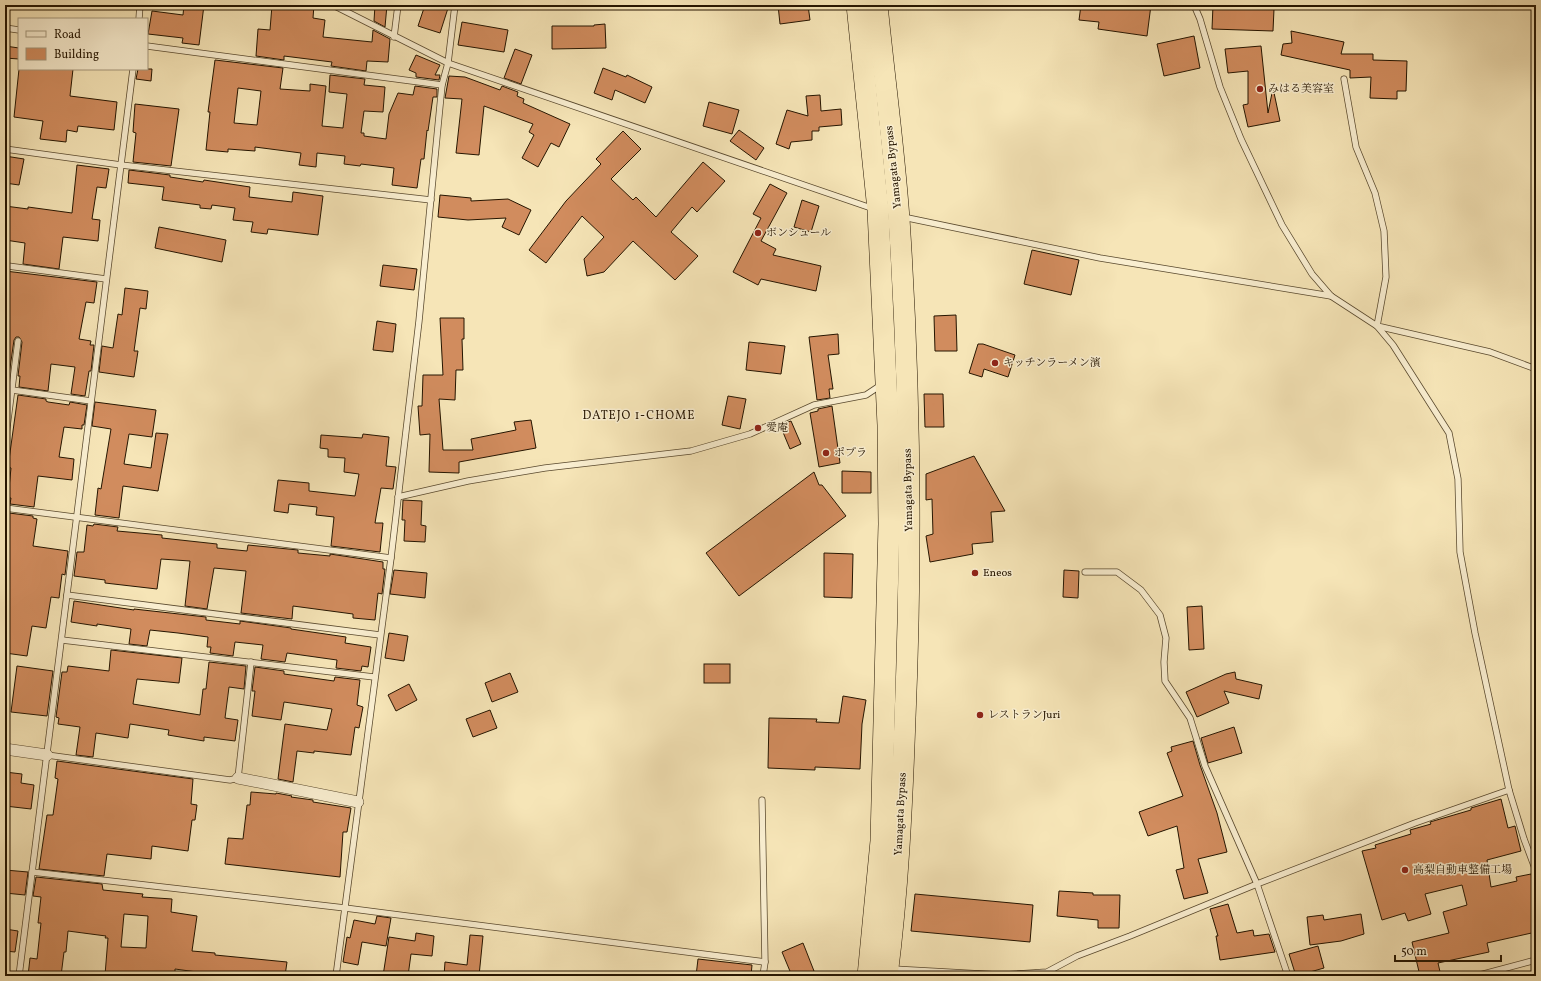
<svg xmlns="http://www.w3.org/2000/svg" width="1541" height="981" font-family="Vollkorn,'Noto Serif JP',serif">
	<rect width="100%" height="100%" fill="#f6e5b7"/>
	<filter id="stains"><feTurbulence type="fractalNoise" baseFrequency=".005" numOctaves="4"/><feColorMatrix values="0 0 0 0 .2 0 0 0 0 .09 0 0 0 0 .02 0 0 0 .5 -.17"/></filter>
	<radialGradient id="worn" r=".72"><stop offset=".6" stop-color="#630" stop-opacity="0"/><stop offset="1" stop-color="#630" stop-opacity=".3"/></radialGradient>
	<g fill="#d18c5e" stroke="#251500" fill-rule="evenodd">
		<polygon points="184,5 204,5 199,45 182,43 183,38 148,34 152,11 183,15"/>
		<polygon points="272,5 314,5 313,18 325,20 323,37 372,42 373,30 390,39 388,62 367,61 366,71 331,66 332,62 284,56 284,60 256,56 258,29 270,30"/>
		<polygon points="375,5 387,5 385,27 374,21"/>
		<polygon points="425,5 449,5 440,33 418,26"/>
		<polygon points="778,5 808,5 810,20 780,24"/>
		<polygon points="1081,5 1151,5 1147,36 1098,29 1099,22 1079,20"/>
		<polygon points="1213,5 1274,9 1273,31 1212,29"/>
		<polygon points="462,22 508,30 504,52 458,45"/>
		<polygon points="605,24 606,48 552,49 552,26 594,26 594,25"/>
		<polygon points="1291,31 1344,42 1341,54 1373,54 1373,60 1407,61 1406,91 1397,91 1397,99 1370,98 1371,77 1350,78 1350,70 1281,55 1283,44 1292,43"/>
		<polygon points="1194,36 1200,68 1164,76 1157,44"/>
		<polygon points="5,46 19,48 19,59 5,58"/>
		<polygon points="1261,46 1268,113 1273,88 1280,121 1248,127 1243,105 1248,104 1248,71 1228,73 1225,49"/>
		<polygon points="515,49 532,55 521,84 504,78"/>
		<polygon points="416,55 440,65 435,75 440,75 439,80 416,77 416,73 409,70"/>
		<path d="M215,60L283,68L280,89L310,91V84L326,86L322,126L343,128L347,94L329,92L330,75L365,79L364,85L385,87L383,112L364,111L361,133H364V136L386,139L389,114L398,93L413,95L415,86L437,89V97H433L428,131L427,130L424,159H421L417,188L392,185L394,168L361,164L360,166L344,164L345,156L317,153L316,167L299,165L301,153L255,147V151L228,149V152L206,150L210,112H208ZM238,88L261,91L257,125L234,123Z"/>
		<polygon points="603,68 626,77 627,75 652,87 645,103 615,90 612,100 594,93"/>
		<polygon points="19,69 73,69 70,96 117,102 114,130 78,126 77,132 67,130 66,142 40,139 43,121 14,117"/>
		<polygon points="138,69 152,69 151,81 136,79"/>
		<polygon points="449,76 465,77 500,90 502,86 518,92 517,96 524,99 523,103 570,124 559,147 551,143 538,167 522,158 534,135 529,132 533,124 484,106 479,155 456,153 462,99 445,98"/>
		<polygon points="820,95 821,111 841,109 842,125 819,127 819,131 812,131 812,140 791,142 789,149 776,144 787,110 808,116 806,96"/>
		<polygon points="709,102 739,110 732,134 703,126"/>
		<polygon points="135,104 179,109 171,166 133,162 136,133 133,132"/>
		<polygon points="739,130 764,148 756,160 730,141"/>
		<polygon points="623,131 641,149 611,179 633,200 636,197 656,217 703,162 725,181 697,212 692,207 671,232 698,256 675,280 633,241 604,272 587,276 584,259 604,237 582,216 546,263 529,250 566,201 601,164 596,159"/>
		<polygon points="5,156 24,159 19,185 5,183"/>
		<polygon points="77,165 109,169 106,188 97,187 92,219 100,220 98,241 63,237 59,269 23,264 25,243 5,240 5,206 28,209 28,207 72,213"/>
		<polygon points="129,170 170,175 170,177 203,182 204,180 250,187 249,197 292,202 293,192 323,196 318,235 268,229 267,234 251,232 253,222 233,220 235,208 212,205 211,209 200,208 200,205 162,200 164,187 128,183"/>
		<polygon points="770,184 787,193 761,241 776,249 773,255 821,266 816,291 761,279 758,285 733,272 761,218 753,214"/>
		<polygon points="440,195 471,198 471,201 508,199 531,210 519,235 502,227 506,218 468,220 438,217"/>
		<polygon points="802,200 819,206 811,232 794,227"/>
		<polygon points="159,227 226,240 222,262 155,248"/>
		<polygon points="1032,250 1079,260 1071,295 1024,284"/>
		<polygon points="383,265 417,269 414,290 380,286"/>
		<polygon points="5,271 97,282 94,303 86,302 79,339 91,341 90,345 94,345 91,371 89,371 85,396 71,394 75,367 51,364 48,391 19,387 20,376 18,376 22,342 19,337 16,337 14,340 9,375 5,374"/>
		<polygon points="125,288 148,291 146,309 140,308 134,351 138,351 134,377 99,372 102,346 113,348 118,314 122,315"/>
		<polygon points="956,315 957,351 935,351 934,316"/>
		<polygon points="440,318 464,318 464,339 462,339 463,370 456,370 455,400 439,399 443,450 473,450 471,439 516,430 514,422 531,420 536,448 459,462 459,473 429,472 430,434 420,435 418,406 422,406 423,375 443,375"/>
		<polygon points="377,321 396,324 393,352 373,350"/>
		<polygon points="838,334 839,354 828,355 833,389 829,389 830,398 817,400 809,337"/>
		<polygon points="749,342 785,346 781,374 746,370"/>
		<polygon points="978,344 983,344 1015,355 1008,377 984,369 982,377 969,373"/>
		<polygon points="924,394 943,394 944,427 925,427"/>
		<polygon points="18,395 46,399 46,401 48,402 69,405 70,402 87,405 84,425 82,425 82,429 64,427 59,457 74,459 72,480 38,476 34,507 10,504 11,498 8,498 11,468 8,467"/>
		<polygon points="728,396 746,399 740,429 722,425"/>
		<polygon points="95,402 156,410 152,437 129,434 124,464 151,468 156,433 168,434 158,491 123,486 119,518 95,515 98,488 101,489 111,429 92,426"/>
		<polygon points="832,406 840,463 819,467 810,413 818,411 818,409"/>
		<polygon points="791,421 801,444 790,449 780,425"/>
		<polygon points="363,434 389,437 386,466 396,467 393,489 381,488 375,523 383,523 380,552 331,546 334,517 316,515 317,507 289,504 288,513 274,511 278,480 309,483 309,491 355,496 359,474 344,472 345,458 328,457 328,449 320,448 321,435 362,438"/>
		<polygon points="974,456 1005,511 991,512 993,542 972,544 973,554 930,562 926,536 933,534 932,499 926,500 926,474"/>
		<polygon points="842,471 871,472 871,493 842,493"/>
		<polygon points="814,472 819,485 822,485 846,516 739,596 706,553"/>
		<polygon points="403,500 422,501 421,525 426,526 425,542 404,541 405,520 402,520"/>
		<polygon points="9,513 33,516 33,518 37,519 33,546 68,551 65,575 62,574 59,598 51,597 46,628 32,626 27,656 5,653 5,541"/>
		<polygon points="94,524 118,527 117,531 162,535 162,538 217,544 217,548 247,551 248,545 298,550 298,553 330,556 330,554 383,562 383,569 385,569 382,594 378,593 375,620 353,618 353,614 293,606 292,619 241,613 246,571 214,568 207,609 185,606 190,561 161,559 157,589 105,583 105,580 74,576 77,552 84,552 87,525 93,526"/>
		<polygon points="824,553 853,554 852,598 824,597"/>
		<polygon points="394,570 427,573 425,598 390,594"/>
		<polygon points="1064,570 1079,571 1078,598 1063,597"/>
		<polygon points="74,601 134,610 134,609 206,617 206,620 240,624 240,621 291,628 291,629 346,637 345,643 371,647 368,667 362,666 361,671 336,668 337,660 287,653 285,662 261,659 263,645 235,642 233,656 210,653 211,647 207,647 208,637 178,633 150,630 147,646 129,644 131,629 97,624 97,626 71,622"/>
		<polygon points="1202,606 1204,649 1189,650 1187,607"/>
		<polygon points="389,633 408,636 404,661 385,658"/>
		<polygon points="111,650 182,658 179,683 137,679 133,704 200,715 203,689 206,689 209,662 246,666 244,689 229,687 225,718 238,720 235,741 204,737 204,741 168,735 169,730 130,724 128,738 96,733 93,757 76,755 80,727 58,724 59,718 56,717 62,672 67,672 68,666 109,671"/>
		<rect x="704" y="664" width="26" height="19"/>
		<polygon points="17,666 53,671 47,716 11,712"/>
		<polygon points="255,667 284,671 284,674 334,681 335,677 360,680 357,705 363,707 359,728 355,727 351,755 314,751 314,753 297,751 293,782 278,779 285,724 327,730 332,709 284,702 281,720 252,716 255,691 252,691"/>
		<polygon points="1235,672 1236,679 1262,685 1259,699 1224,691 1229,703 1197,717 1186,692 1226,674"/>
		<polygon points="510,673 518,692 492,702 485,683"/>
		<polygon points="409,684 417,700 396,711 388,695"/>
		<polygon points="843,696 866,700 862,724 860,769 815,767 815,770 768,768 769,718 817,719 816,722 839,723"/>
		<polygon points="490,710 497,728 473,737 466,719"/>
		<polygon points="1234,727 1242,753 1208,763 1201,738"/>
		<polygon points="1193,741 1200,765 1217,813 1227,852 1198,859 1208,893 1184,899 1176,870 1184,868 1177,826 1148,836 1139,812 1183,796 1167,753 1172,751 1171,747"/>
		<polygon points="57,761 193,779 191,804 197,805 195,820 192,820 188,851 152,846 151,859 107,854 104,876 39,869 47,815 53,815 58,779 55,778"/>
		<polygon points="5,772 22,774 21,783 34,785 31,809 5,806"/>
		<polygon points="251,792 276,794 276,793 292,796 291,797 313,800 313,802 351,808 347,832 343,832 340,877 225,864 228,838 243,839 247,805 250,805"/>
		<polygon points="1501,799 1508,828 1515,826 1521,851 1487,860 1491,887 1517,881 1516,877 1531,874 1536,894 1536,932 1487,943 1489,952 1438,963 1441,976 1420,976 1412,942 1449,933 1443,912 1467,905 1462,885 1425,894 1431,914 1408,921 1405,913 1382,920 1362,851 1376,848 1375,845 1411,834 1410,830 1431,824 1430,822 1471,810 1471,808"/>
		<polygon points="5,870 28,872 25,895 5,893"/>
		<path d="M36,877L102,884L103,890L143,894L142,897L172,899L171,912L197,916L192,951L215,953V955L287,962L285,976H226L175,969V976L131,974V976L105,975L108,938H105L106,936L68,931L66,952H64L61,976H28L30,958L37,959L41,923H38L41,897L33,896ZM124,914L148,916L146,948L121,947Z"/>
		<polygon points="1059,891 1093,893 1093,895 1120,895 1119,928 1098,928 1098,920 1057,916"/>
		<polygon points="915,894 1033,905 1030,942 911,931"/>
		<polygon points="1228,904 1237,933 1253,930 1254,936 1269,934 1275,952 1220,960 1216,936 1218,936 1210,909"/>
		<polygon points="1361,914 1364,934 1341,941 1310,945 1307,917 1323,915 1324,920"/>
		<polygon points="377,916 391,918 386,946 362,942 358,965 343,962 347,937 350,938 354,920 375,924"/>
		<polygon points="5,929 18,931 15,952 5,951"/>
		<polygon points="416,933 434,936 432,956 411,954 408,976 383,976 389,937 415,941"/>
		<polygon points="470,935 483,936 479,976 444,976 445,962 467,965"/>
		<polygon points="803,943 814,971 801,976 792,976 782,952"/>
		<polygon points="1318,946 1324,968 1296,976 1289,954"/>
		<polygon points="698,959 752,965 751,976 696,976"/>
	</g>
	<g fill="none" stroke-linecap="round" stroke-linejoin="round">
		<defs>
			<g id="lane">
				<polyline points="333,5 448,63 874,209"/>
				<polyline points="1194,5 1200,19 1220,87 1241,139 1282,225 1312,274 1331,296 1377,326 1393,345 1449,433 1458,479 1460,552 1475,633 1509,790 1524,839 1536,871"/>
				<polyline points="139,19 140,5"/>
				<polyline points="5,28 19,30"/>
				<polyline points="394,37 398,5"/>
				<polyline points="147,46 442,85"/>
				<polyline points="1344,79 1356,147 1375,193 1384,231 1386,277 1377,326 1490,352 1536,369"/>
				<polyline points="5,149 121,165 431,200"/>
				<polyline points="903,217 1100,258 1331,296"/>
				<polyline points="8,266 106,279"/>
				<polyline points="5,389 91,401"/>
				<polyline points="5,443 18,341"/>
				<polyline points="398,497 468,481 545,468 691,451 750,434 814,405 866,395 881,385"/>
				<polyline points="5,508 391,558"/>
				<polyline points="1085,572 1117,572 1141,590 1160,615 1166,638 1164,662 1165,681 1190,718 1205,766 1257,884 1288,976"/>
				<polyline points="67,595 380,635"/>
				<polyline points="62,640 374,677"/>
				<polyline points="47,755 230,780 238,778 251,662"/>
				<polyline points="762,800 765,962 763,976"/>
				<polyline points="32,872 345,908 765,962"/>
				<polyline points="893,969 1001,975 1047,972 1077,956 1130,936 1257,884 1415,823 1509,790"/>
				<polyline points="19,976 133,69"/>
				<polyline points="336,976 391,558 419,321 442,85 448,63 455,5"/>
				<polyline points="1476,976 1536,960"/>
			</g>
			<g id="street">
				<polyline points="5,749 47,755"/>
				<polyline points="238,778 358,802"/>
			</g>
			<g id="highway">
				<polyline points="857,5 878,210 888,425 889,524 881,841 868,976"/>
				<path d="M877,5C884,76 894,148 899,219C910,385 912,551 905,718C902,804 898,890 887,976"/>
			</g>
		</defs>
		<use href="#lane" stroke="#59492e" stroke-width="7"/>
		<use href="#street" stroke="#59492e" stroke-width="12"/>
		<use href="#highway" stroke="#251500" stroke-width="22"/>
		<use href="#lane" stroke="#f9eed0" stroke-width="5.5"/>
		<use href="#street" stroke="#f9eed0" stroke-width="11"/>
		<use href="#highway" stroke="#f6e5b7" stroke-width="21"/>
	</g>
	<g fill="#8f2418" stroke="#f9eed0" stroke-width="1.5">
		<circle cx="1260" cy="89" r="4"/>
		<circle cx="758" cy="233" r="4"/>
		<circle cx="995" cy="363" r="4"/>
		<circle cx="758" cy="428" r="4"/>
		<circle cx="826" cy="453" r="4"/>
		<circle cx="975" cy="573" r="4"/>
		<circle cx="980" cy="715" r="4"/>
		<circle cx="1405" cy="870" r="4"/>
	</g>
	<g text-anchor="middle" dominant-baseline="central" stroke-width="3" stroke-linejoin="round" paint-order="stroke">
		<g font-size="11" fill="#251500" stroke="#f9eed0" text-anchor="start">
			<text x="1268" y="89">みはる美容室</text>
			<text x="766" y="233">ボンシュール</text>
			<text x="1003" y="363">キッチンラーメン濱</text>
			<text x="766" y="428">愛庵</text>
			<text x="834" y="453">ポプラ</text>
			<text x="983" y="573">Eneos</text>
			<text x="988" y="715">レストランJuri</text>
			<text x="1413" y="870">高梨自動車整備工場</text>
		</g>
		<g font-size="11" fill="#251500" stroke="#f9eed0">
			<text transform="translate(894 167) rotate(-96)">Yamagata Bypass</text>
			<text transform="translate(909 490) rotate(-91)">Yamagata Bypass</text>
			<text transform="translate(901 814) rotate(-87)">Yamagata Bypass</text>
		</g>
		<g font-size="12" letter-spacing="1" fill="#251500" stroke="#f9eed0">
			<text x="639" y="416">DATEJO 1-CHOME</text>
		</g>
	</g>
	<rect width="1541" height="981" fill="none" stroke="#f6e5b7" stroke-width="20"/>
	<rect x="6" y="6" width="1529" height="969" fill="none" stroke="#251500" stroke-width="2"/>
	<rect x="10" y="10" width="1521" height="961" fill="none" stroke="#251500"/>
	<rect x="18" y="18" width="130" height="52" fill="#f9eed0" stroke="#a4977d"/>
	<rect x="26" y="31" width="20" height="6" fill="#f9eed0" stroke="#a4977d"/>
	<text x="54" y="38" font-size="12" fill="#251500">Road</text>
	<rect x="26" y="48" width="20" height="12" fill="#d18c5e" stroke="#a4977d"/>
	<text x="54" y="58" font-size="12" fill="#251500">Building</text>
	<path d="M1395 955v6h106v-6" fill="none" stroke="#251500" stroke-width="2"/>
	<text x="1401" y="955" font-size="12" fill="#251500" stroke="#f9eed0" stroke-width="3" paint-order="stroke">50 m</text>
	<rect width="100%" height="100%" filter="url(#stains)"/>
	<rect width="100%" height="100%" fill="url(#worn)"/>
</svg>
